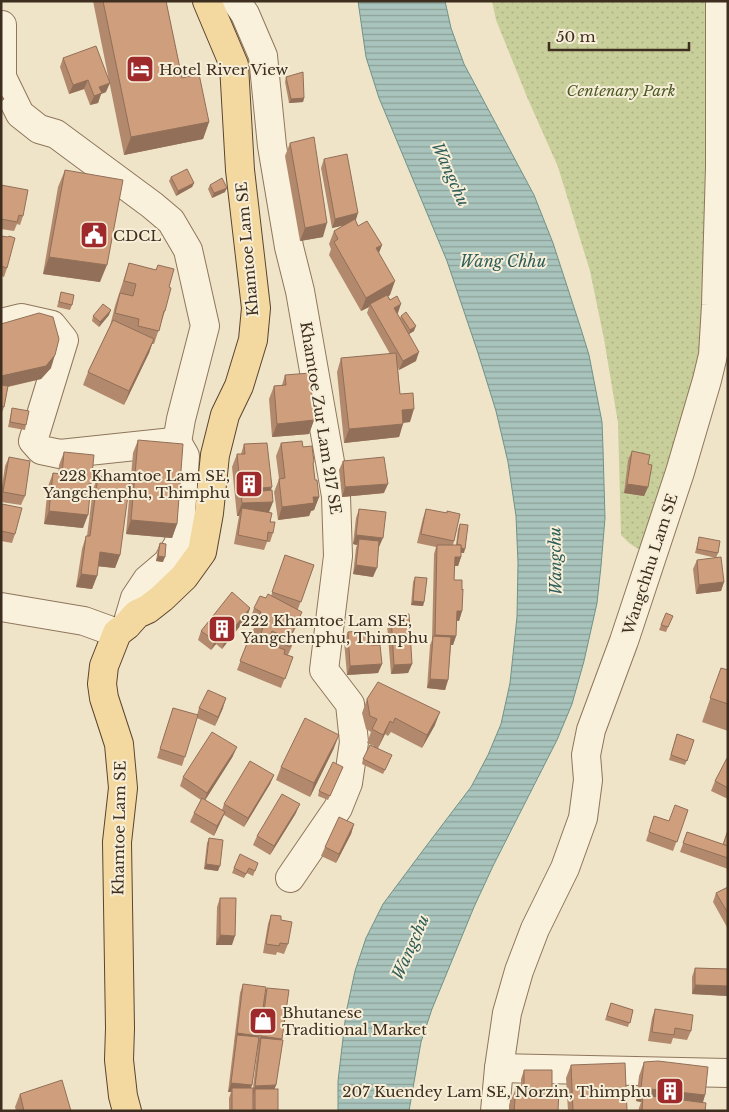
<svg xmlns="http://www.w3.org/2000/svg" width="729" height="1112" font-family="'Libre Baskerville',serif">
	<defs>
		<pattern id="park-dots" width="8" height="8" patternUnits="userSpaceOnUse" patternTransform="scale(1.25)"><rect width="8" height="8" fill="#c9cf9b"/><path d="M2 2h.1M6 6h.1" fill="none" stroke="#aeb285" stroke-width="1.8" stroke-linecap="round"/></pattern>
		<pattern id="water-rules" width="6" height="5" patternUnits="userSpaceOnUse" patternTransform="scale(1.25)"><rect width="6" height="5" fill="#a9c4bc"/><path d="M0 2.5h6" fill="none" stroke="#8ba098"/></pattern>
	</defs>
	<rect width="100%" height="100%" fill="#f0e4c8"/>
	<polygon fill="url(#park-dots)" points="492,1 709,1 706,340 646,554 629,543 621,535 618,423 604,339 590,271 558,167 527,97 496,20"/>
	<polygon fill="url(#water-rules)" stroke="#6f938a" points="358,1 445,1 451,28 464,64 534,195 553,243 581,329 589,355 602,422 603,449 605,518 601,566 597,603 584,661 572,704 557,740 493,866 474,907 432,1009 421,1042 409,1111 338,1111 338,1081 346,1013 355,971 366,938 383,904 424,849 471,787 488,755 501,724 510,683 517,617 518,563 516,516 508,462 496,411 478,353 447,261 379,98 366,57"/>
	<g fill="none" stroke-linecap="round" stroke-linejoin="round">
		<defs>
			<g id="minor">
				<polyline points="236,1 245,14 263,56 272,146 289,247 300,291 336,496 338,556 324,670 350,704 354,742 348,783 338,808 290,878"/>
				<polyline points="1,25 2,25 2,77 20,114 39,129 56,134 152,205 171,221 188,250 205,326 181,419 177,442"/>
				<polyline points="1,323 21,318 52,325 64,340 33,441 41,450 60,454 173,442"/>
				<polyline points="1,607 84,621 117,633"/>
				<polyline points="127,625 135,598 147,580 167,563 179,543 185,456 177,442"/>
				<polyline points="499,1068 728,1073"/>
				<polyline points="495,1111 499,1068 507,1013 519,971 535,929 565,868 583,818 588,780 586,755 591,730 624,641 680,472 707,380 713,355 716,305 720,167 720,1"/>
			</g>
			<polyline id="major" points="127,1111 123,1096 119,1060 120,1028 117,842 123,788 119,744 104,698 102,684 104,666 117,633 127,625 137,614 148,609 162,598 184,577 202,552 209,513 215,455 225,415 239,386 253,340 256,308 240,170 234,65 207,1"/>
		</defs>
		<use href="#minor" stroke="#8d765c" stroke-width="30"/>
		<use href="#major" stroke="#5b4430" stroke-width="30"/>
		<use href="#minor" stroke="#faf1dc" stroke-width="28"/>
		<use href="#major" stroke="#f3d9a0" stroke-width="28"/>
	</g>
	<g fill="#b2896c" fill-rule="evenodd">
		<polygon points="93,1 166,1 182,78 209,122 203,139 124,155"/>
		<polygon points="63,58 106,92 101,94 98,103 90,105 84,89 69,94 60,67"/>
		<polygon points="286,77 304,98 303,102 289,103 285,82"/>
		<polygon points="290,143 323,237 300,241 285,156"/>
		<polygon points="324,159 358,226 382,245 379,252 390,295 388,296 398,313 397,313 400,318 401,316 414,331 409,334 416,361 399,370 398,368 400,394 410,422 403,423 399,437 344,443 337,372 341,358 390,354 367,313 369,307 361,311 329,255 331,249 329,244 334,231 344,225 332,228 321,168"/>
		<polygon points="65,170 100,282 43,274 58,187"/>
		<polygon points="171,177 194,183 192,187 176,196 169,181"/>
		<polygon points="1,185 23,216 20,225 17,224 14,231 1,229"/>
		<polygon points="210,185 225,192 212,198 208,189"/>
		<polygon points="1,236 7,268 4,277 1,276"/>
		<polygon points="129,263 156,270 158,265 169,287 165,311 154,344 152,344 149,353 124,405 83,385 88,372 110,326 115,306"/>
		<polygon points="61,292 72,305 70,310 57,307"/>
		<polygon points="109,315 99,327 92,321 93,316"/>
		<polygon points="1,324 51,368 41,379 8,387 4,407 1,415"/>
		<polygon points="285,375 314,420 309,434 272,437 269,399 274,386 282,385"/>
		<polygon points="12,408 26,425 25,430 8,427 11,413"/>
		<polygon points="138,440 177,524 172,538 126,534 133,453"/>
		<polygon points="281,443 303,447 314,462 313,465 315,480 319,497 314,510 311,511 309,516 278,520 274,492 279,479 276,456"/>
		<polygon points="244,444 270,490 269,512 273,533 270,542 267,542 264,550 234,544 239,516 237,516 232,467 237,454 241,454"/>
		<polygon points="632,451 648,464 648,487 644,496 624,493 628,460"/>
		<polygon points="64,452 91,484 88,493 83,528 44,524 48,486 53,473 58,474 59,465"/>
		<polygon points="9,457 25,496 21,505 1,502 1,493 5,466"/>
		<polygon points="343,461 384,493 342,497 339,470"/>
		<polygon points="98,476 120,555 115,568 98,566 97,576 92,589 76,587 82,549 86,536 87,536 93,489"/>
		<polygon points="1,505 15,534 12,543 1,541"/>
		<polygon points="359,509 379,547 373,577 353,574 356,548 357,545 353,544 356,518"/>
		<polygon points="426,509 454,541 453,545 456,545 458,529 460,524 464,553 461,553 461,557 458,566 455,566 454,580 462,590 462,611 459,621 456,620 456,636 453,645 451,645 448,680 445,690 427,688 430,645 432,640 434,554 436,547 417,543 423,518"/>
		<polygon points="699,537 718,553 716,558 695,553"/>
		<polygon points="160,543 163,562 156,561 158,548"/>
		<path d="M285,555L314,565L298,609L299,621L292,635V646L288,655L293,657L281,688L237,670L250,636L258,639L259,637L252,633L257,620L251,617L254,608L271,596ZM268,640L277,644L276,646L267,643Z"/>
		<polygon points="697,560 724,582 721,591 696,594 693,569"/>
		<polygon points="415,577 424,602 423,606 411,605 413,582"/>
		<polygon points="250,608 247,617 222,649 216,644 211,650 198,640 201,631"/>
		<polygon points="391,615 412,664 408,673 391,674 387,624"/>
		<polygon points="671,620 666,632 659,630 661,625"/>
		<polygon points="348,632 371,645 382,664 378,673 347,675 344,641"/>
		<polygon points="721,668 728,670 728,731 702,722"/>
		<polygon points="367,699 435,725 422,748 391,732 388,736 385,734 378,748 390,760 383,774 362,764 363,759 374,746 367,743 371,732 366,729 362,713"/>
		<polygon points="173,708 197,715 199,708 223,708 215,726 197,718 182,766 157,758"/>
		<polygon points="677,734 694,740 685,765 669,760"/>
		<polygon points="334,748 310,797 276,780 281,767"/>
		<polygon points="233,756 205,800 222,810 224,804 274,775 270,784 244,827 224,815 221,821 214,836 190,822 194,813 201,800 180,786 183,777"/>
		<polygon points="728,758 728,799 711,791 715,781"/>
		<polygon points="343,767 328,800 318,796 319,791"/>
		<polygon points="688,810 673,851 646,841 654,816 669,821"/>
		<polygon points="296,813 270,855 253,845 257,836"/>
		<polygon points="354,824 351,834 336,863 321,856 325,847"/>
		<polygon points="728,830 728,869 680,852 687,832 723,845"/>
		<polygon points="209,838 218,871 204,869 207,843"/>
		<polygon points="258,863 253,876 247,873 244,878 232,873 234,868"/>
		<polygon points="728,887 728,929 713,902 716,893"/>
		<polygon points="220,898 232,945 216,945 217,907"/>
		<polygon points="271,915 281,920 288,944 284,954 277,952 276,955 263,953 268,924"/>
		<polygon points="695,968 728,969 728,996 692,994 692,977"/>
		<path d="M243,984L265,995L267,988L282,1039L276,1085L274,1089L278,1111H229V1098L231,1092H228L240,993ZM258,1045L253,1088H251Z"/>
		<polygon points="611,1003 633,1010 628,1027 605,1020"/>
		<polygon points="655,1009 691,1031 687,1040 673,1038 671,1044 648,1041 652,1018"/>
		<polygon points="644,1062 705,1095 703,1102 705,1111 638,1111 641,1102 636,1101 639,1076"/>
		<polygon points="571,1065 627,1111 568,1111 566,1078"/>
		<polygon points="524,1070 552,1090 558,1111 509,1111 509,1105 516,1088 521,1089 521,1079"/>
		<polygon points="20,1094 71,1111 16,1111 15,1107"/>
	</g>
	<g fill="#916f58">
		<polygon points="88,80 84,89 69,94 73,85"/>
		<polygon points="110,83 106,92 101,94 98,103 90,105 94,96 99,87"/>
		<polygon points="304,98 303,102 289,103 291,99"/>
		<polygon points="209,122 203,139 124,155 131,137"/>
		<polygon points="194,183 192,187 176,196 178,191"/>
		<polygon points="227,188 225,192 212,198 214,193"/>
		<polygon points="358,213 355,223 332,228 335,219"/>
		<polygon points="327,223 323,237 300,241 305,228"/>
		<polygon points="382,245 377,258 376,248"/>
		<polygon points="49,257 107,265 100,282 43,274"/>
		<polygon points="395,281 390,295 371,306 370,304 369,307 361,311 366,298"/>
		<polygon points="401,304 398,313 391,317 394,308"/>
		<polygon points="111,310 109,315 99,327 100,322"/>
		<polygon points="416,326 414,331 409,334 410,330"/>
		<polygon points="154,339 149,353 124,405 129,391"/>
		<polygon points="419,352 416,361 399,370 403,361"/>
		<polygon points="55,355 51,368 41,379 1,388 1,376"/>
		<polygon points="414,409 410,422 397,423 402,410"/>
		<polygon points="314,420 309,434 272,437 277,424"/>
		<polygon points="403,424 399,437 344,443 349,429"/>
		<polygon points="88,484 91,484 86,498"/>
		<polygon points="388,484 384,493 342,497 345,487"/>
		<polygon points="627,484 648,487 644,496 624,493"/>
		<polygon points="272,487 267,500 257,501 262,488"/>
		<polygon points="313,497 319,497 314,510 311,511 309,516 278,520 282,507"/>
		<polygon points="273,502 268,515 242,508 239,516 237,516 242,503"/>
		<polygon points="49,511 88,515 83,528 44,524"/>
		<polygon points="131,520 177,524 172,538 126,534"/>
		<polygon points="356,535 383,538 379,547 358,545 359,539 357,545 353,544"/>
		<polygon points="457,548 465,549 464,553 455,552"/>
		<polygon points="100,552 120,555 115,568 95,566"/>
		<polygon points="158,556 165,557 163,562 156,561"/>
		<polygon points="455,557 461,557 458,566 452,566"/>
		<polygon points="356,565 377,568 373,577 353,574"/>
		<polygon points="81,574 97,576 92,589 76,587"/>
		<polygon points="724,582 721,591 696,594 699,585"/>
		<polygon points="413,601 424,602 423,606 411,605"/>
		<polygon points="250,608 247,617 222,649 225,639"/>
		<polygon points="457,611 462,611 459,621 453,620"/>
		<polygon points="220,635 216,644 211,650 215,641"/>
		<polygon points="435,635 456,636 453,645 433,644 433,640"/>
		<polygon points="382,664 378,673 347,675 350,666"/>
		<polygon points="412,664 408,673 391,674 394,665"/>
		<polygon points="430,679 448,680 445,690 427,688"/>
		<polygon points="226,698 223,708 215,726 218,717"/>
		<polygon points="440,712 435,725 422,748 427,735"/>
		<polygon points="390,721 385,734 378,748 383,735"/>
		<polygon points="339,735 334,748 310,797 314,783"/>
		<polygon points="237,747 233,756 204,802 207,793"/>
		<polygon points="274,775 270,784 244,827 248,818"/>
		<polygon points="300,804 296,813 270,855 274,846"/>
		<polygon points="225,812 221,821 214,836 217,826"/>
		<polygon points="354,824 351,834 336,863 339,854"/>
		<polygon points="206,864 220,866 218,871 204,869"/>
		<polygon points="220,935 235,936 232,945 216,945"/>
		<polygon points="695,985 728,986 728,996 692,994"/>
		<polygon points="237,1033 259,1036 256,1045 237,1035 234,1042"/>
		<polygon points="261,1036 282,1039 279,1048 261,1038 258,1045"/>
		<polygon points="231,1083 252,1085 249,1094 232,1088 231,1092 228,1092"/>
		<polygon points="276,1085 273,1094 255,1089 253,1095 252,1095 255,1086"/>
		<polygon points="641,1088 705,1095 701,1108 643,1095 641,1102 636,1101"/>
	</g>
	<g fill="#cf9f7d" stroke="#916f58">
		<polygon points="103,1 166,1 182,78 199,74 209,122 131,137"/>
		<polygon points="96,46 110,83 99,87 102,93 94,96 88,80 73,85 63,58"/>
		<polygon points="303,72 304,98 291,99 286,77"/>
		<polygon points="1,95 4,99 1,101"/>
		<polygon points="314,137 327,223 305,228 290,143"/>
		<polygon points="347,154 358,213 335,219 324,159"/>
		<polygon points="187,169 194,183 178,191 171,177"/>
		<polygon points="65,170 123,180 107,265 49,257"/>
		<polygon points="222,178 227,188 214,193 210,185"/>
		<polygon points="1,185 28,190 23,216 19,215 17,222 1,219"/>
		<polygon points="355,219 358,226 367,221 382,245 376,248 395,281 366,298 334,242 338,239 334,231"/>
		<polygon points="1,236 8,237 9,236 15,238 7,268 1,266"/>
		<polygon points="129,263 156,270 158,265 174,269 169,287 171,288 165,311 164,311 159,331 138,326 139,319 115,313 120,293 133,296 136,284 124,281"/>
		<polygon points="61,292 74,295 72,305 59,302"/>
		<polygon points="387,295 390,300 397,296 401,304 394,308 419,352 403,361 370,304"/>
		<polygon points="103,304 111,310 100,322 93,316"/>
		<polygon points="406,312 416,326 410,330 401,316"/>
		<polygon points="39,313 53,317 59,339 55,355 46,366 1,376 1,324"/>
		<polygon points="113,320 154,339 129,391 88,372"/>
		<polygon points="396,353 400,394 413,393 414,409 402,410 403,424 349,429 341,358"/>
		<polygon points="310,373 314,420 277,424 274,386 286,385 285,375"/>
		<polygon points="1,385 8,386 4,407 1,406"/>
		<polygon points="12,408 29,411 26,425 10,422"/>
		<polygon points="138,440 183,444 177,524 131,520"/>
		<polygon points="302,441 303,447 312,446 314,462 313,463 315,480 317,480 319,497 313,497 314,503 282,507 279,479 285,478 281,443"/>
		<polygon points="267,443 272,487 262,488 263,491 272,490 273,502 242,503 237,454 245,454 244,444"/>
		<polygon points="632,451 650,455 648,464 652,465 648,487 627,484"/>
		<polygon points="64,452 94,455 91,484 88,484 88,493 90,494 88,515 49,511 53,473 62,474"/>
		<polygon points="9,457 30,461 25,496 3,492"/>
		<polygon points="384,457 388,484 345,487 343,461"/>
		<polygon points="98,476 130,480 120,555 100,552 97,576 81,574 86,536 90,536"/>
		<polygon points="2,504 22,508 15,534 1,531"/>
		<polygon points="242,508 272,513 270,522 275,522 273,533 268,532 267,541 238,535"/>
		<polygon points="359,509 386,512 383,538 356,535"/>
		<polygon points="426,509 447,513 447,511 460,514 454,541 421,534"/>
		<polygon points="460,524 468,525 465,549 461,548 461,545 457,545"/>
		<polygon points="699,537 720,541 718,553 697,549"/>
		<polygon points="359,539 379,541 377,568 356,565"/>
		<polygon points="160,543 166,544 165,557 158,556"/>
		<polygon points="437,545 461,545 461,557 455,557 454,580 462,580 462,590 463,589 462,611 457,611 456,636 435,635"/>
		<polygon points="285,555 314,565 301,602 272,592"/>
		<polygon points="721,557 724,582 699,585 697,560"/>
		<polygon points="415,577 427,578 424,602 413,601"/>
		<polygon points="232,592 250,608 225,639 220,635 215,641 201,631"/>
		<polygon points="268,594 302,612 291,635 295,637 290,647 278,641 281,635 272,631 269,638 261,634 263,627 255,624 261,612 254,608 260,596 266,598"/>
		<polygon points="666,613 673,616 668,627 661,625"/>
		<polygon points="409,614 412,664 394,665 391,615"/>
		<polygon points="370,630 371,645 380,645 382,664 350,666 348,632"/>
		<polygon points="250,636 285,650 284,654 293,657 285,679 240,661"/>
		<polygon points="433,636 451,637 448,680 430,679"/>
		<polygon points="721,668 728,670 728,704 710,698"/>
		<polygon points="378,682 440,712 427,735 395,718 393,723 390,721 383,735 372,729 377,719 370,716 367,699"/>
		<polygon points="208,690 226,698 218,717 199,708"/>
		<polygon points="173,708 198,715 185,757 160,749"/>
		<polygon points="305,718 339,735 314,783 281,767"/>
		<polygon points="212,732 237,747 207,793 183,777"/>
		<polygon points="677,734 694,740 687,761 671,755"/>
		<polygon points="370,745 392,755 385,770 363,759"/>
		<polygon points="727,758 728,758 728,788 715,781"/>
		<polygon points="250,761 274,775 248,818 224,804"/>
		<polygon points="333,762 343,767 330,796 319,791"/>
		<polygon points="282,794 300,804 274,846 257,836"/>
		<polygon points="202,798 225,812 217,826 194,813"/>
		<polygon points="675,805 688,810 677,842 649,832 654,816 669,821"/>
		<polygon points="339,817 354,824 339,854 325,847"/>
		<polygon points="728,830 728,846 723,845"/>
		<polygon points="687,832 728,846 728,858 683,843"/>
		<polygon points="209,838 223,840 220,866 206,864"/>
		<polygon points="240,854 258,863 255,871 249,868 246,874 234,868"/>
		<polygon points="728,887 728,913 716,893"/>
		<polygon points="220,898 236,898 235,936 220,935"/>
		<polygon points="271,915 281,916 281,920 292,922 288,944 280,943 279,946 266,944"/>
		<polygon points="695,968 728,969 728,986 695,985"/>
		<polygon points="243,984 266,987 259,1036 237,1033"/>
		<polygon points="267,988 289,990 282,1039 261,1036"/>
		<polygon points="611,1003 633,1010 630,1023 607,1016"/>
		<polygon points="655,1009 693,1015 691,1031 675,1028 674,1035 652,1032"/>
		<polygon points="237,1035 259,1037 252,1085 231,1083"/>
		<polygon points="261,1038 283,1040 276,1085 255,1086"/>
		<polygon points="658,1061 708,1067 705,1095 641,1088 644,1062"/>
		<polygon points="625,1063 627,1111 573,1111 571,1065"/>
		<polygon points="524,1070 552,1070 552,1090 524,1089"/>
		<polygon points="62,1080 71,1111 24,1111 20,1094"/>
		<rect x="232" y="1088" width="21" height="23"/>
		<polygon points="516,1088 559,1091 558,1111 514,1111"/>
		<rect x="255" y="1089" width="23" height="22"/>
		<polygon points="643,1095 706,1103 705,1111 642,1111"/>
	</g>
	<defs>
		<symbol id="hotel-square" viewBox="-11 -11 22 22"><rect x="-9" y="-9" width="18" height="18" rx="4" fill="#9e2a2b" stroke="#f7eed8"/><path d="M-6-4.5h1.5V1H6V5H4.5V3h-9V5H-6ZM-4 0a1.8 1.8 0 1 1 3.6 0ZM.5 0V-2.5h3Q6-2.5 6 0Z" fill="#fff"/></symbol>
		<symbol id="civic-square" viewBox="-11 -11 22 22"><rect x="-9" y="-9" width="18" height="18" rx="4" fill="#9e2a2b" stroke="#f7eed8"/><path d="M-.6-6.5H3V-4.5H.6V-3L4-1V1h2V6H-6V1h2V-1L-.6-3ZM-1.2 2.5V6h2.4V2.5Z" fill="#fff"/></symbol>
		<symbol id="building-square" viewBox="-11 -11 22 22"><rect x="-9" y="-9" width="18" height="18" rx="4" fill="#9e2a2b" stroke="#f7eed8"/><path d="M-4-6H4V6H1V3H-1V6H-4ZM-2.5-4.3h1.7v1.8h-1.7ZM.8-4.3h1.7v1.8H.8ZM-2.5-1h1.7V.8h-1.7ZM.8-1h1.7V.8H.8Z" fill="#fff"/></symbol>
		<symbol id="shop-square" viewBox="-11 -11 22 22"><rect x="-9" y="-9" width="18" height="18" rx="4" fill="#9e2a2b" stroke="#f7eed8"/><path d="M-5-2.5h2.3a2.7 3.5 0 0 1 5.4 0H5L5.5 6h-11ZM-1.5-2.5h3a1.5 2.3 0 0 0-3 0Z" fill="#fff"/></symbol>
	</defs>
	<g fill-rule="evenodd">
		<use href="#hotel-square" x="124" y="53" width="32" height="32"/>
		<use href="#civic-square" x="78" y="219" width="32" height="32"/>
		<use href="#building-square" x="233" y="468" width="32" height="32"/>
		<use href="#building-square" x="206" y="613" width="32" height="32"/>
		<use href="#shop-square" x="247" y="1005" width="32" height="32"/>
		<use href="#building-square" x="654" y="1075" width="32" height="32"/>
	</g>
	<g text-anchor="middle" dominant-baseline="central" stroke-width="4" stroke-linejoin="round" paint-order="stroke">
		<g font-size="15" fill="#3d2e20" stroke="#f7eed8" text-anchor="start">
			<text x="159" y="69">Hotel River View</text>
			<text x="113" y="235">CDCL</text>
			<text x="230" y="475" text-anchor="end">228 Khamtoe Lam SE,<tspan x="230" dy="17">Yangchenphu, Thimphu</tspan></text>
			<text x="241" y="620">222 Khamtoe Lam SE,<tspan x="241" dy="17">Yangchenphu, Thimphu</tspan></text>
			<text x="282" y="1012">Bhutanese<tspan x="282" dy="17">Traditional Market</tspan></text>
			<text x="651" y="1091" text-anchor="end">207 Kuendey Lam SE, Norzin, Thimphu</text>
		</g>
		<g font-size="15" font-style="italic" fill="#4d5a26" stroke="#f7eed8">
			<text x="621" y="90">Centenary Park</text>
		</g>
		<g font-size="15" fill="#3d2e20" stroke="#f7eed8">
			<text transform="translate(247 249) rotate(-95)">Khamtoe Lam SE</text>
			<text transform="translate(321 418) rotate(81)">Khamtoe Zur Lam 217 SE</text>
			<text transform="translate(650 564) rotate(-72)">Wangchhu Lam SE</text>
			<text transform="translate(119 828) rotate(-89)">Khamtoe Lam SE</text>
		</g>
		<g font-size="16" font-style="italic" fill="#2f5d5a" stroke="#f7eed8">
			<text transform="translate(451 174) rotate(66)">Wangchu</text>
			<text x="503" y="261">Wang Chhu</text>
			<text transform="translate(555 561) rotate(-91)">Wangchu</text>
			<text transform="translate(410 947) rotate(-66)">Wangchu</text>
		</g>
	</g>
	<rect width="729" height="1112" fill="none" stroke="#3d2e20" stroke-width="5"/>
	<path d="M549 42v8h140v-8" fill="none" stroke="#3d2e20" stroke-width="2.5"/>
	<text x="556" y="42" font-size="15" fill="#3d2e20" stroke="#f7eed8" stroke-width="4" paint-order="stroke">50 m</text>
</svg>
